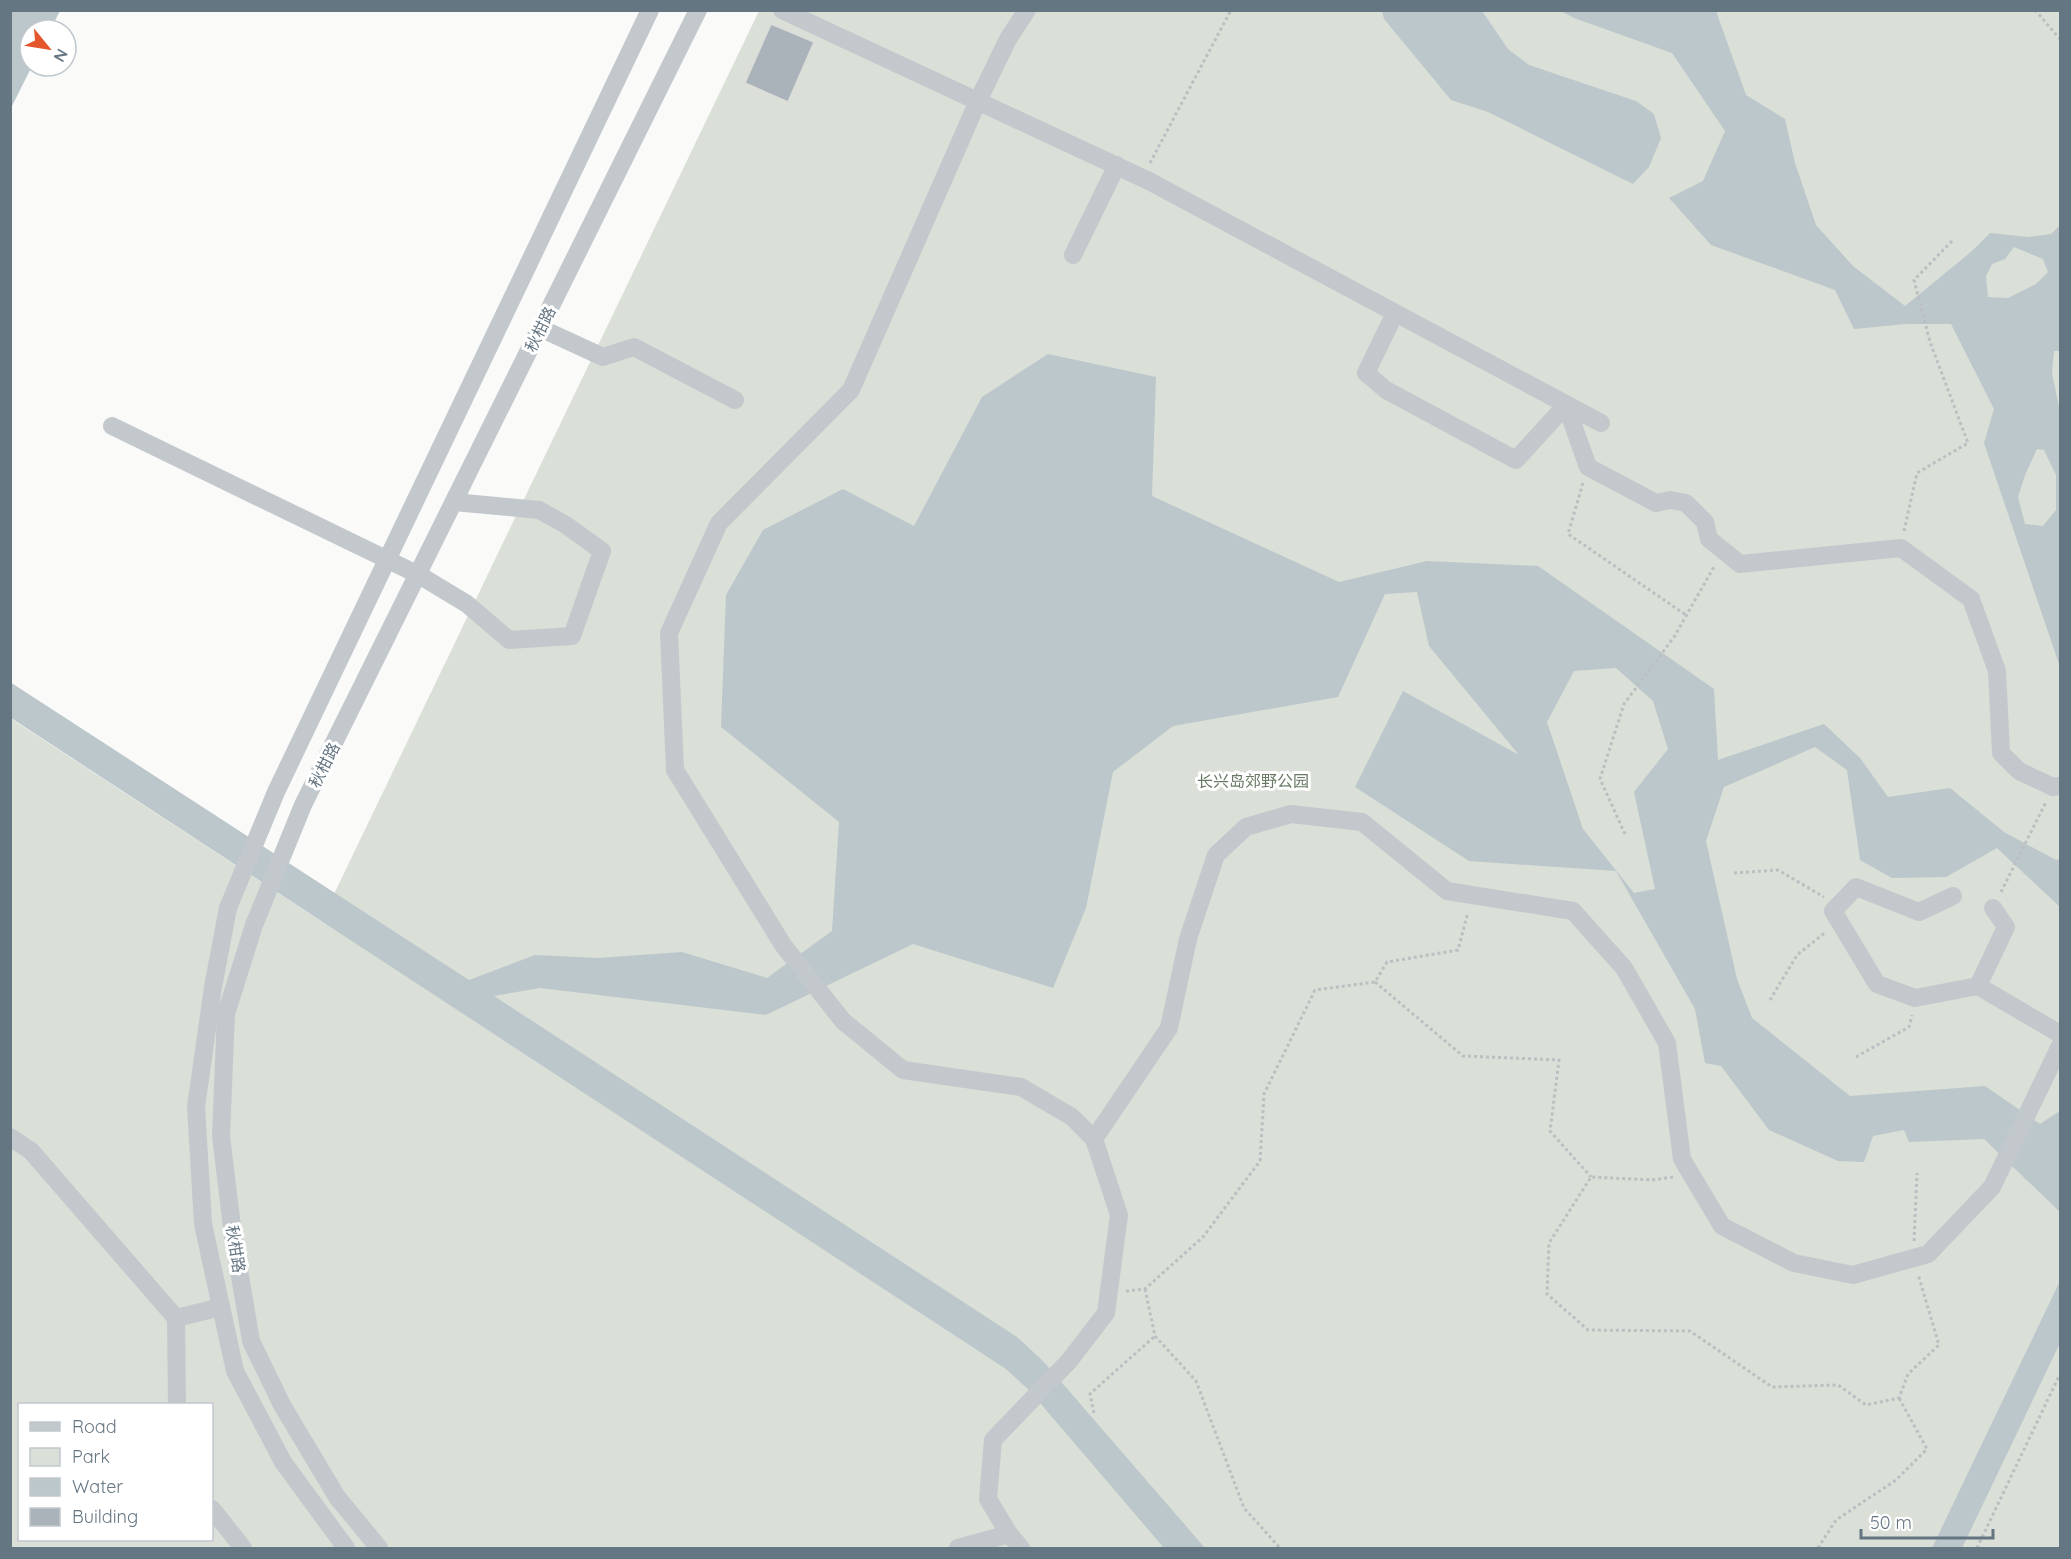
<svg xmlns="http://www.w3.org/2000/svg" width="2071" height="1559" font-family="Quicksand,'Noto Sans SC',sans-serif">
	<rect width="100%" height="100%" fill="#fafaf8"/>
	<path fill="#dadfd7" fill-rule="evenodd" d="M759,11H2060V1548H11L10,718L321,921ZM20,1404H212V1540H20Z"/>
	<g fill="#bbc7cb" fill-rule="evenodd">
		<polygon points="11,10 60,11 50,30 30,30 30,66 32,66 11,108"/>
		<polygon points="1382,11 1482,11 1508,49 1529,65 1636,101 1654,114 1661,138 1649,167 1633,184 1488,112 1451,100 1384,19"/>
		<path d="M1561,11H1716L1746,95L1785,119L1795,163L1816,225L1853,266L1905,306L1972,251L1990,233L2028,237L2051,234L2060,225V351H2054L2052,373L2060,412V667L1984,443L1994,409L1951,324H1906L1854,329L1835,290L1711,245L1669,198L1703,181L1725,131L1672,53L1574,18ZM2014,247L2043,259L2048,272L2036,284L2008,298L1988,297L1986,276L1992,264L2005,259ZM2037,449L2044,450L2056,475V510L2043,526L2025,524L2018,497L2025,475Z"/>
		<path d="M1048,354L1156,377L1152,496L1339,582L1427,561L1538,566L1714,689L1718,760L1824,724L1860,758L1888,797L1950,788L2004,832L2056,860L2060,859V907L1997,848L1946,877L1892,878L1860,860L1847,770L1815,747L1724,787L1706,841L1737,979L1752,1018L1850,1096L1985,1086L2040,1124L2060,1111V1212L1984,1139L1909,1142L1904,1130L1873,1136L1864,1162L1838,1161L1769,1130L1721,1066L1705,1063L1695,1009L1616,871L1469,861L1355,787L1403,691L1519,755L1429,646L1417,592L1385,594L1338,697L1173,726L1113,772L1086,908L1053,988L913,944L766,1015L540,988L494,996L1017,1337L1044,1362L1205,1548H1164L1029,1390L1006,1369L11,718L10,682L469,980L535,955L598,958L682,952L767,978L832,931L839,822L721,727L726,595L763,530L843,489L914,526L982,397ZM1616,668L1653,701L1668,749L1634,792L1655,889L1634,893L1583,829L1547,722L1574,671Z"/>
		<polygon points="2060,1281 2060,1343 1962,1548 1932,1548"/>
	</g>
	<polygon fill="#aab3b9" stroke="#dcdcda" stroke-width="1.5" points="771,24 814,42 788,102 745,83"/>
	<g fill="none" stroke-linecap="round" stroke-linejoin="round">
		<g stroke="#bbbfc2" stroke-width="3" stroke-dasharray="3 3" stroke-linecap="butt">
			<polyline points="2035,10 2060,39"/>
			<polyline points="1150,163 1231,10"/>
			<polyline points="1583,483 1568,534 1686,615"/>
			<polyline points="1904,531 1917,473 1968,443 1930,342 1914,280 1953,240"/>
			<polyline points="1625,834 1600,779 1624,704 1674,637 1715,565"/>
			<polyline points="1734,873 1778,870 1824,897"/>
			<polyline points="2001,892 2046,802"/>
			<polyline points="1375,982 1463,1056 1559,1060 1550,1131 1591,1177"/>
			<polyline points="1770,1000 1797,955 1826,932"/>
			<polyline points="1856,1057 1909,1027 1912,1015"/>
			<polyline points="1673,1177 1652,1180 1591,1177 1549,1243 1547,1294 1588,1330 1690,1331 1772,1387 1838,1385 1866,1405 1899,1398 1908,1374 1939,1345 1918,1274"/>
			<polyline points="1914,1241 1917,1173"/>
			<polyline points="1145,1289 1155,1336 1196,1381 1244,1508 1280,1548"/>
			<polyline points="1126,1291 1145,1289 1203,1237 1260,1161 1264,1094 1315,990 1375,982 1387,962 1458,950 1468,912"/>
			<polyline points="1094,1413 1090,1394 1155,1336"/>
			<polyline points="1818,1548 1836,1520 1896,1480 1927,1449 1899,1398"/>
			<polyline points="1977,1548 2060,1374"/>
		</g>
		<g stroke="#c3c8cc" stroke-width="18">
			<polyline points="782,10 1149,181 1601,423"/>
			<polyline points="1073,255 1117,165"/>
			<polyline points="1395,313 1366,373 1386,390 1516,460 1566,405 1588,467 1656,503 1670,500 1686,503 1705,522 1709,539 1740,564 1901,548 1971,599 1997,671 2001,753 2019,771 2053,787 2060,786"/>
			<polyline points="540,328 603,357 634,347 735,400"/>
			<polyline points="112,426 419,575 467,604 509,640 572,636 602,551 566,525 539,510 454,502"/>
			<polyline points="1953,896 1919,912 1856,887 1833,911 1877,984 1915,998 1978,986 2006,927 1993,908"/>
			<polyline points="1978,986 2060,1034"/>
			<polyline points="10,1137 31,1151 176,1318 221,1307"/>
			<polyline points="1094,1139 1169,1028 1188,939 1216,855 1246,827 1291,814 1362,822 1447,891 1573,911 1624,968 1667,1043 1682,1159 1722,1226 1794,1263 1853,1275 1928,1254 1992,1187 2060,1046"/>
			<polyline points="176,1318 177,1404"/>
			<polyline points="212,1509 243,1548"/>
			<polyline points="346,1548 283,1462 235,1371 203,1224 196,1107 213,987 228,908 276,792 650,10"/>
			<polyline points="379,1548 337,1497 282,1405 251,1341 233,1235 221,1136 226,1014 254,925 303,805 698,10"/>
			<polyline points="958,1548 1009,1534"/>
			<polyline points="1021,1548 1009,1534 988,1499 993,1440 1069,1361 1106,1313 1119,1215 1094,1139 1072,1117 1021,1087 903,1070 843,1021 783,945 675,770 669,633 719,523 851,390 978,101 1008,39 1027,10"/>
		</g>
	</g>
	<g text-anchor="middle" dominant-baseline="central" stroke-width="6" stroke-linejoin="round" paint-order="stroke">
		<g font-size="16" fill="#657683" stroke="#fff">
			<text transform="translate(540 329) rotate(-64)">秋柑路</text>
			<text transform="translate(324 765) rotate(-63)">秋柑路</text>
			<text transform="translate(236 1249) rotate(81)">秋柑路</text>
		</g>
		<g font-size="16" fill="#687a64" stroke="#fff">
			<text x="1253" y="781">长兴岛郊野公园</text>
		</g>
	</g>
	<rect width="2071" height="1559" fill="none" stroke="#657683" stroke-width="24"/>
	<rect x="18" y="1403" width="195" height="138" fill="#ffffff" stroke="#c1c8cd" stroke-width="1.5"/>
	<rect x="30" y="1422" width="30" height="9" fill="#c3c8cc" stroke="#c1c8cd" stroke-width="1.5"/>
	<text x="72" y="1433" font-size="18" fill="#657683">Road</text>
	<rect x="30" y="1448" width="30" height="18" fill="#dadfd7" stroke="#c1c8cd" stroke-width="1.5"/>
	<text x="72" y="1463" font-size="18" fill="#657683">Park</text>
	<rect x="30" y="1478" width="30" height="18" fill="#bbc7cb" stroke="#c1c8cd" stroke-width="1.5"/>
	<text x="72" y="1493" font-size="18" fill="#657683">Water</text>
	<rect x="30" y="1508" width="30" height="18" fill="#aab3b9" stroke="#c1c8cd" stroke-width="1.5"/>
	<text x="72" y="1523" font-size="18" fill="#657683">Building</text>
	<g transform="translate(48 48) rotate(120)"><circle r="28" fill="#ffffff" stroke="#c1c8cd" stroke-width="1.5"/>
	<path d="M0-4.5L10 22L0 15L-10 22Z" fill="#e4572e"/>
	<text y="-9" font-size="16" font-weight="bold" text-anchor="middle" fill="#657683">N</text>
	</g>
	<path d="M1861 1529v9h132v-9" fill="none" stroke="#657683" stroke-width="3"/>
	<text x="1870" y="1529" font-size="18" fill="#657683" stroke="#ffffff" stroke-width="4.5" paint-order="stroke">50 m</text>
</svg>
